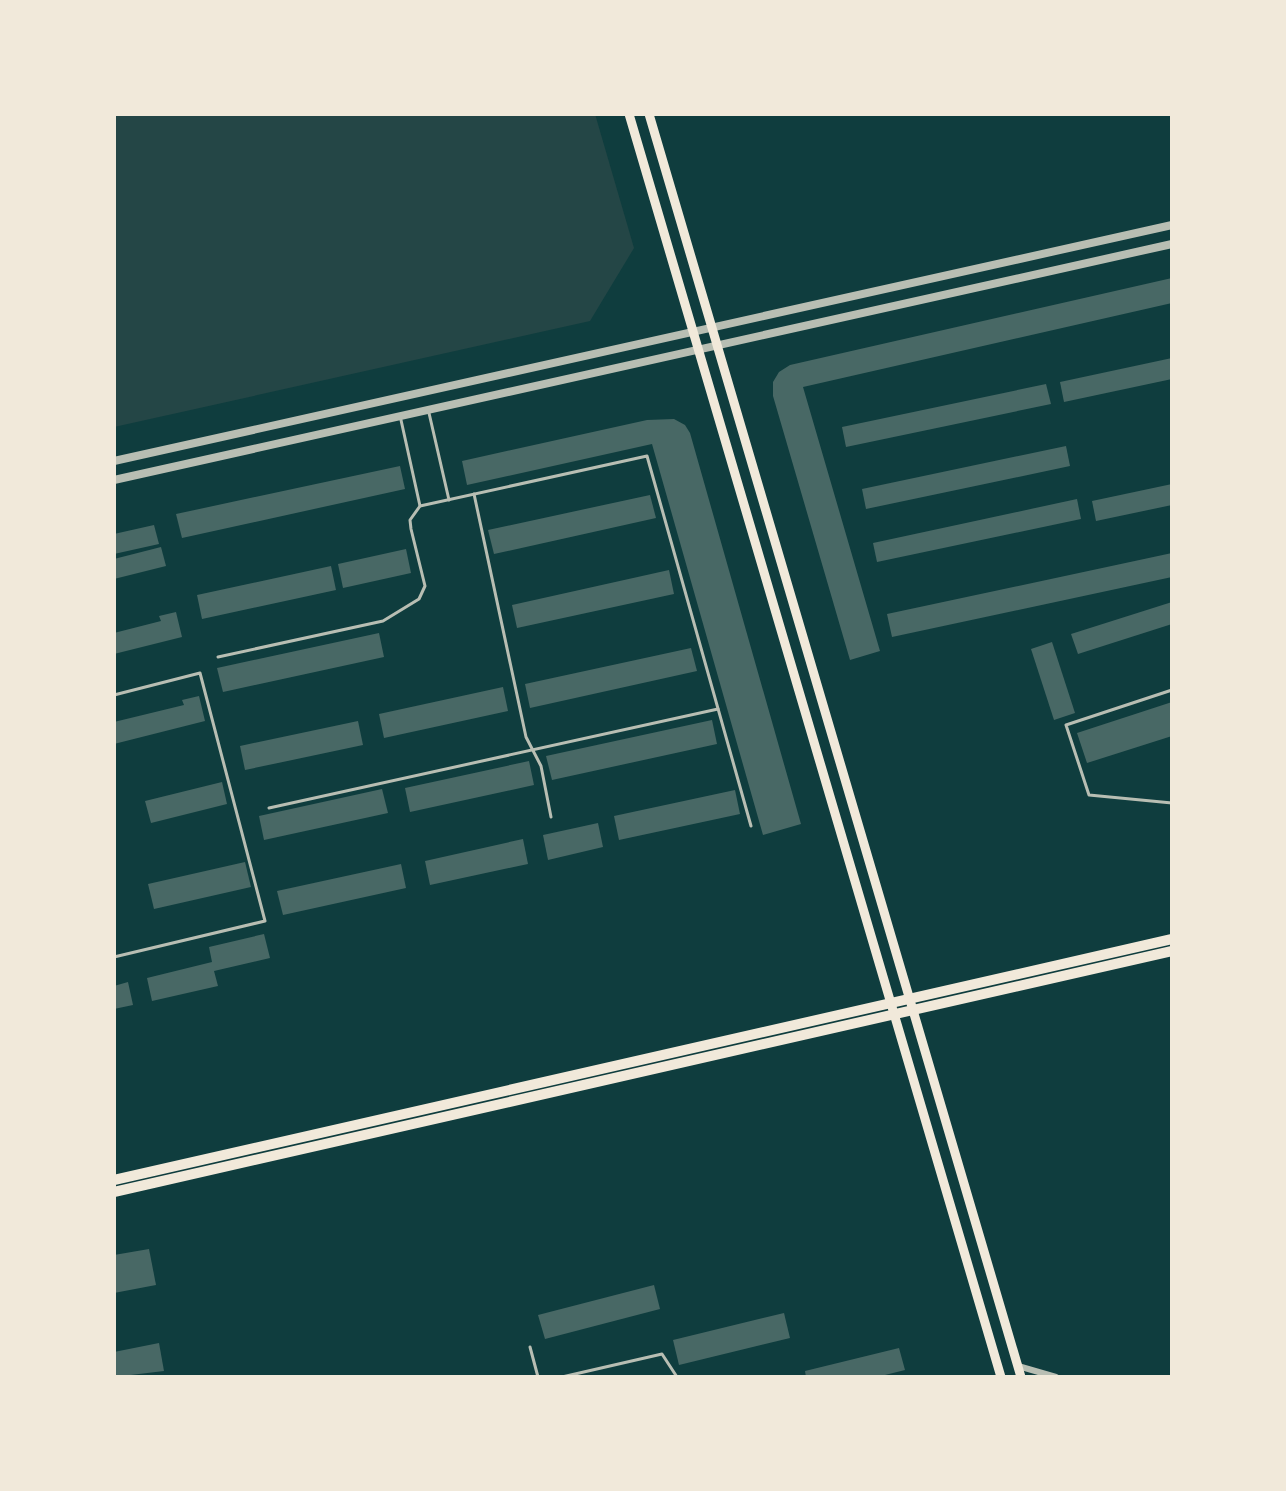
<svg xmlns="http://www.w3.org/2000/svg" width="1286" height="1491" font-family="'PT Serif',serif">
	<rect width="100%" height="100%" fill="#0f3d3e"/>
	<polygon fill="#244646" points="114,114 595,114 634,248 590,321 114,427"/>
	<g fill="#486865">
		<polygon points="1172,278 1172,303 803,387 880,651 850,660 773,396 773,382 779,372 790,365"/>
		<polygon points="1172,358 1172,379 1064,402 1060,382"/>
		<polygon points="1046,384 1051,404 846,447 842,427"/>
		<polygon points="674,419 685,425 690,433 801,824 763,835 652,444 467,485 462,461 647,420"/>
		<polygon points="1066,446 1070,466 866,509 862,489"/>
		<polygon points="400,466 405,489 182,538 176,514"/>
		<polygon points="1172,484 1172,505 1096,521 1092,501"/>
		<polygon points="650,495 656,518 494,554 488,530"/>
		<polygon points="1077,499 1081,519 877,562 873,543"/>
		<polygon points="154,525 159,544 114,554 114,534"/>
		<polygon points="161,547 166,566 114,579 114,559"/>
		<polygon points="406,549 411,573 343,588 338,564"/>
		<polygon points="1172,553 1172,577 892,637 887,614"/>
		<polygon points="331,566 336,590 202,619 197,595"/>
		<polygon points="669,570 674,594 517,628 512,605"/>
		<polygon points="1172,602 1172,624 1078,654 1071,634"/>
		<polygon points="176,612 182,637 114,654 114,633 161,621 159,616"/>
		<polygon points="379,633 384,657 223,692 217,668"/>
		<polygon points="1052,642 1075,713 1054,720 1031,649"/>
		<polygon points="691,648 697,671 530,708 525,684"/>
		<polygon points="503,687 508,711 384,738 379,714"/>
		<polygon points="199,696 205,721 114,744 114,722 184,705 182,700"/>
		<polygon points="1172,702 1172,736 1087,763 1077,733"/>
		<polygon points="712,720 717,744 552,780 546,756"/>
		<polygon points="358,721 363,745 245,770 240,746"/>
		<polygon points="529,761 534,785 410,812 405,788"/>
		<polygon points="222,782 227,804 151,823 145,801"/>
		<polygon points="382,789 388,813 264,840 259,816"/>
		<polygon points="735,790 740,814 619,840 614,816"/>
		<polygon points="598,823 603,847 548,860 543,835"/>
		<polygon points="523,839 528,864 430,885 425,861"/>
		<polygon points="245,862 251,887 154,909 148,884"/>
		<polygon points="401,864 406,888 283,915 277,891"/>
		<polygon points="264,934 270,958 214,971 218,986 152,1001 147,978 212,962 209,947"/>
		<polygon points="128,982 133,1005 114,1009 114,986"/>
		<polygon points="149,1249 156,1285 114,1293 114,1255"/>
		<polygon points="654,1285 660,1309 545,1339 538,1315"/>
		<polygon points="784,1313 790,1338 679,1365 673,1340"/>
		<polygon points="159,1343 164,1371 114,1377 114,1352"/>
		<polygon points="899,1348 905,1370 877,1377 806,1377 805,1371"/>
	</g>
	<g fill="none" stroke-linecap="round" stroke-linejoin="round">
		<g stroke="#b8beb3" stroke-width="3">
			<polyline points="429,413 449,500"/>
			<polyline points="401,420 420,506"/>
			<polyline points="474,494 526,737 541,766 551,817"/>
			<polyline points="218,657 383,621 419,599 425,586 411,529 410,520 420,506 647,456 751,826"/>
			<polyline points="1172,690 1066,725 1089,795 1172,803"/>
			<polyline points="114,695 200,673 265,921 114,957"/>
			<polyline points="269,808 718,709"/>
			<polyline points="530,1347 538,1377"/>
			<polyline points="562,1377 662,1354 677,1377"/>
			<polyline points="795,1377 796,1377"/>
		</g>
		<polyline stroke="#b8beb3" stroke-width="6" points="1018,1366 1056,1377"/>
		<g stroke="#b8beb3" stroke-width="8">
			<polyline points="114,461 1172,225"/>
			<polyline points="114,480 1172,244"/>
		</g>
		<g stroke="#f1e9da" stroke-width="9">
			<polyline points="629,114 1001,1377"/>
			<polyline points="649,114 1021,1377"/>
		</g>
		<g stroke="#f1e9da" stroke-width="10">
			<polyline points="114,1180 1172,939"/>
			<polyline points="114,1192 1172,951"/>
		</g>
	</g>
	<rect width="1286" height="1491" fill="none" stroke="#f1e9da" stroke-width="232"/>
</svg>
